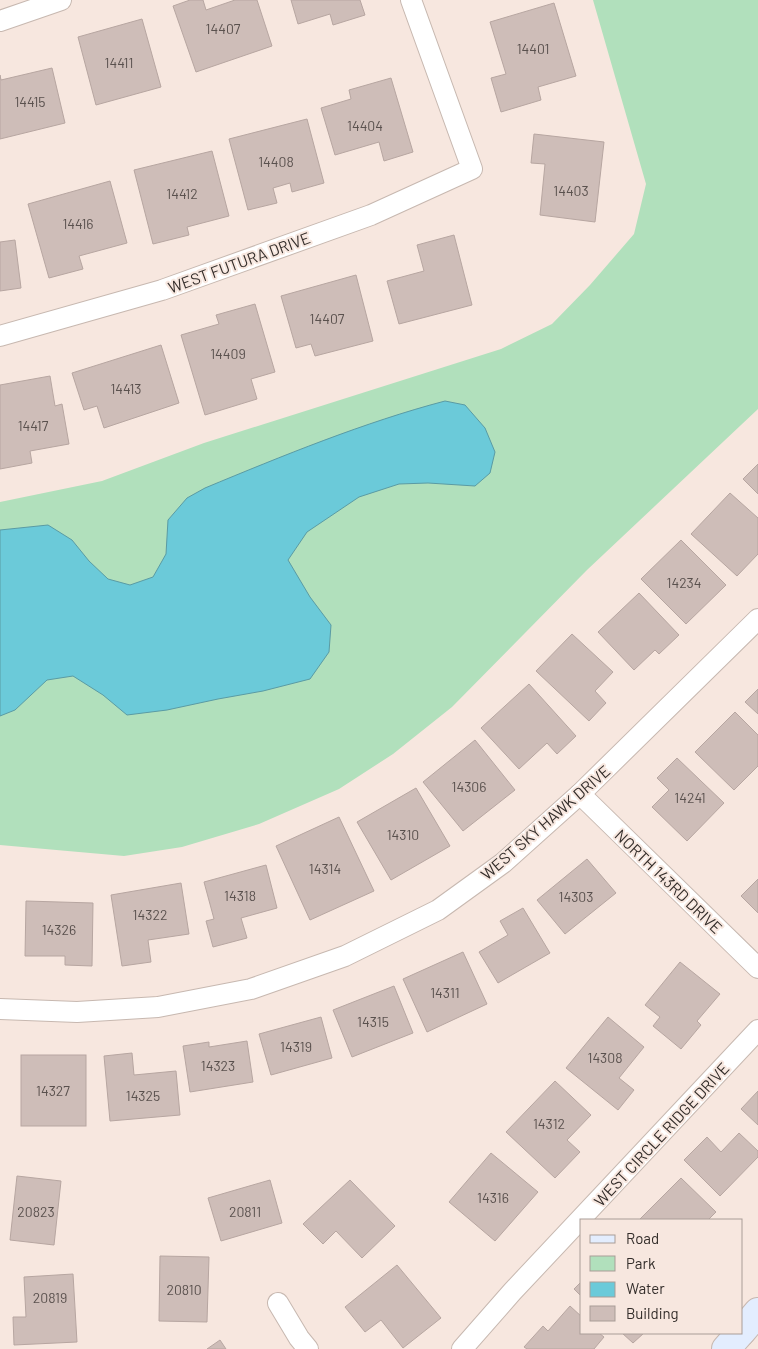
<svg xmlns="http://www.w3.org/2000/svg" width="758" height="1349" font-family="Barlow,sans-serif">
	<rect width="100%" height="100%" fill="#f7e7df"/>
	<polygon fill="#b1e0bc" points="593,0 758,0 758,409 587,570 452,707 393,754 339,789 259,824 182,847 124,856 0,845 0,502 102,481 204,443 501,349 552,324 590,285 634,234 646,184"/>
	<path fill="#6bcad9" stroke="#5a9ba4" d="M445,401L465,405L485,428L495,452L490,473L475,486L428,483L399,484L359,497L307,532L288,560L310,597L331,625L329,652L310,679L263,691L218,699L167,710L127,715L103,695L73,676L47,680L15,710L0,716V530L48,525L72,540L89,561L108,579L130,585L153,577L166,554L168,520L187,498L205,488C282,456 365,422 445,401Z"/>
	<g fill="#cebdb8" stroke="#b7a6a1">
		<polygon points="190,0 203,0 206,10 235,0 257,0 272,46 196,72 173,6"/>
		<polygon points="291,0 360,0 365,15 333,25 330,14 298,24"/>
		<polygon points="554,3 576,76 538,87 541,100 501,112 491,78 506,74 490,22"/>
		<polygon points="142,19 161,87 96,105 78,37"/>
		<polygon points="52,68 65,123 0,139 0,75 1,80"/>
		<polygon points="391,78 413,152 384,161 379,142 335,155 321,108 351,99 349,90"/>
		<polygon points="307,119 324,183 292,192 290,183 273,188 277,203 248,210 229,139"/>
		<polygon points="534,134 604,142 595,222 540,215 545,164 531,163"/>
		<polygon points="212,151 229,216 187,227 189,235 153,244 134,170"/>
		<polygon points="110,181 127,243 79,256 83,269 49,278 28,204"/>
		<polygon points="454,235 472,305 399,324 387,281 424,271 417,245"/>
		<polygon points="15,240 21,288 0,291 0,242"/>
		<polygon points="356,275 373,341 315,356 311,344 296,348 281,296"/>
		<polygon points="255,304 275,372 251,379 257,399 205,415 181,335 219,324 216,315"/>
		<polygon points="161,345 179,403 104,428 97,406 84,410 72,373"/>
		<polygon points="50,376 55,406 62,404 69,444 30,451 32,463 0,469 0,385"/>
		<polygon points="758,464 758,494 743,479"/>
		<polygon points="730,493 758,518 758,554 737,576 691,534"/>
		<polygon points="681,540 726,585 686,624 641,579"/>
		<polygon points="639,593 679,635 659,654 655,650 634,670 598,632"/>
		<polygon points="572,634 613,672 595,691 606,703 589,721 536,671"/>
		<polygon points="529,684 576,736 557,754 547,743 519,769 481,728"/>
		<polygon points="758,689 758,714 745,702"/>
		<polygon points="735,712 758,735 758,766 734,790 695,752"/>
		<polygon points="475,740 515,790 463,831 423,782"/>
		<polygon points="677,758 724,803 687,841 652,807 669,790 657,778"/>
		<polygon points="416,788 450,846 391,880 357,822"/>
		<polygon points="339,817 374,891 310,920 276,846"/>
		<polygon points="587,859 616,893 565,934 537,900"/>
		<polygon points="266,865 277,908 241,918 247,938 213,947 206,921 214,919 204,882"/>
		<polygon points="758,879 758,913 741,896"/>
		<polygon points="181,883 189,934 148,940 151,962 122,966 111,895"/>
		<polygon points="26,901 93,903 92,966 65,965 65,956 25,956"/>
		<polygon points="523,908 550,953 498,983 479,952 508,935 500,921"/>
		<polygon points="463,952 487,1004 427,1032 403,979"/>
		<polygon points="680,962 720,994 697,1021 701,1025 681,1049 653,1026 660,1017 645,1005"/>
		<polygon points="394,986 413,1033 352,1057 333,1010"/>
		<polygon points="321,1017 332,1058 271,1075 259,1034"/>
		<polygon points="608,1017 644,1047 619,1078 634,1090 618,1110 566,1068"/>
		<polygon points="247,1041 253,1082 190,1092 183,1046 209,1042 209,1047"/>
		<polygon points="132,1053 134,1075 176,1071 180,1115 110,1121 104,1056"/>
		<rect x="21" y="1055" width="65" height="71"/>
		<polygon points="555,1081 591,1115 567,1140 580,1152 555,1178 506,1132"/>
		<polygon points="758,1091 758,1125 741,1109"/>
		<polygon points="739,1133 758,1151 758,1157 720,1196 684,1160 707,1137 721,1152"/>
		<polygon points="491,1153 538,1192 495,1241 449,1202"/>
		<polygon points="17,1176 61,1181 54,1245 10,1240"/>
		<polygon points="681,1178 716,1212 708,1220 639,1220"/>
		<polygon points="270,1180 282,1223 221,1241 208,1198"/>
		<polygon points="350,1180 395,1226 362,1258 336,1231 323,1244 303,1224"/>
		<polygon points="160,1256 209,1257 207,1322 159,1321"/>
		<polygon points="397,1265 441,1318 403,1348 381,1320 365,1332 345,1307"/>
		<polygon points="73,1274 77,1342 14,1345 13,1317 26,1317 24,1277"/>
		<polygon points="582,1281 582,1297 574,1289"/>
		<polygon points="570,1306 582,1317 582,1333 599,1333 604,1337 594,1349 527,1349 524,1347 543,1326 548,1331"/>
		<polygon points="622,1333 644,1333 633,1343"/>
		<polygon points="220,1340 226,1349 207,1349"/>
	</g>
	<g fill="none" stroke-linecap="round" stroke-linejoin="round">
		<defs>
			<g id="street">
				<polyline points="0,21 61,0"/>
				<polyline points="0,336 162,290 371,215 472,169 411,0"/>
				<polyline points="580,794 758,968"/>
				<polyline points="0,1009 77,1012 158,1007 251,989 345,956 438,910 503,863 580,794 758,619"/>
				<polyline points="278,1303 299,1338 308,1349"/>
				<polyline points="462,1349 512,1292 758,1030"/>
			</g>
			<g id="secondary">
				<polyline points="742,1331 758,1312"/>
				<polyline points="726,1349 740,1333"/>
			</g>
		</defs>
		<use href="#street" stroke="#c7b8b0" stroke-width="22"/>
		<use href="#secondary" stroke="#c7b8b0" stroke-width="30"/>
		<use href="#street" stroke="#fff" stroke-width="20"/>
		<use href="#secondary" stroke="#e3edfe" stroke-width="28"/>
	</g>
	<g text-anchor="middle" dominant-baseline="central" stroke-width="4" stroke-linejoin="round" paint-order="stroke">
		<g font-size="14" fill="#5a514e">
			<text x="223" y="28">14407</text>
			<text x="533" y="48">14401</text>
			<text x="119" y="62">14411</text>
			<text x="30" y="101">14415</text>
			<text x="365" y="125">14404</text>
			<text x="276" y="161">14408</text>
			<text x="571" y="190">14403</text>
			<text x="182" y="193">14412</text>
			<text x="78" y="223">14416</text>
			<text x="327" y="318">14407</text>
			<text x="228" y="353">14409</text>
			<text x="126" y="388">14413</text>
			<text x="33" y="425">14417</text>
			<text x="684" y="582">14234</text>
			<text x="469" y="786">14306</text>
			<text x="690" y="797">14241</text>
			<text x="403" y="834">14310</text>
			<text x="325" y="868">14314</text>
			<text x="240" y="895">14318</text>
			<text x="576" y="896">14303</text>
			<text x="150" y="914">14322</text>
			<text x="59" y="929">14326</text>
			<text x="445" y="992">14311</text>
			<text x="373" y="1021">14315</text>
			<text x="296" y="1046">14319</text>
			<text x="605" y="1057">14308</text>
			<text x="218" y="1065">14323</text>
			<text x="53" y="1090">14327</text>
			<text x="143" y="1095">14325</text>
			<text x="549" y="1123">14312</text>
			<text x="493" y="1197">14316</text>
			<text x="36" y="1211">20823</text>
			<text x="245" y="1211">20811</text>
			<text x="184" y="1289">20810</text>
			<text x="50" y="1297">20819</text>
		</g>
		<g font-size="16" fill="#332d2a" stroke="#f7e7df">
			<text transform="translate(239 262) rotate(-20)">WEST FUTURA DRIVE</text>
			<text transform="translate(545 822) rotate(-41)">WEST SKY HAWK DRIVE</text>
			<text transform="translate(669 881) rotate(44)">NORTH 143RD DRIVE</text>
			<text transform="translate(661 1134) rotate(-47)">WEST CIRCLE RIDGE DRIVE</text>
		</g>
	</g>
	<rect x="580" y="1219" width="162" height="115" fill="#f7e7df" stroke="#a99d97"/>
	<rect x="590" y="1235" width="25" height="8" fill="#e3edfe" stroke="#a99d97"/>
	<text x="626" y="1244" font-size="15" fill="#332d2a">Road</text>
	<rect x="590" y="1256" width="25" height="15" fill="#b1e0bc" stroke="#a99d97"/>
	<text x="626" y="1269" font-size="15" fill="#332d2a">Park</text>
	<rect x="590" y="1282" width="25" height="15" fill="#6bcad9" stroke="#a99d97"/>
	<text x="626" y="1294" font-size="15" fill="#332d2a">Water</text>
	<rect x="590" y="1306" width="25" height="15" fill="#cebdb8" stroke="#a99d97"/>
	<text x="626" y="1319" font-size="15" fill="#332d2a">Building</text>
</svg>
